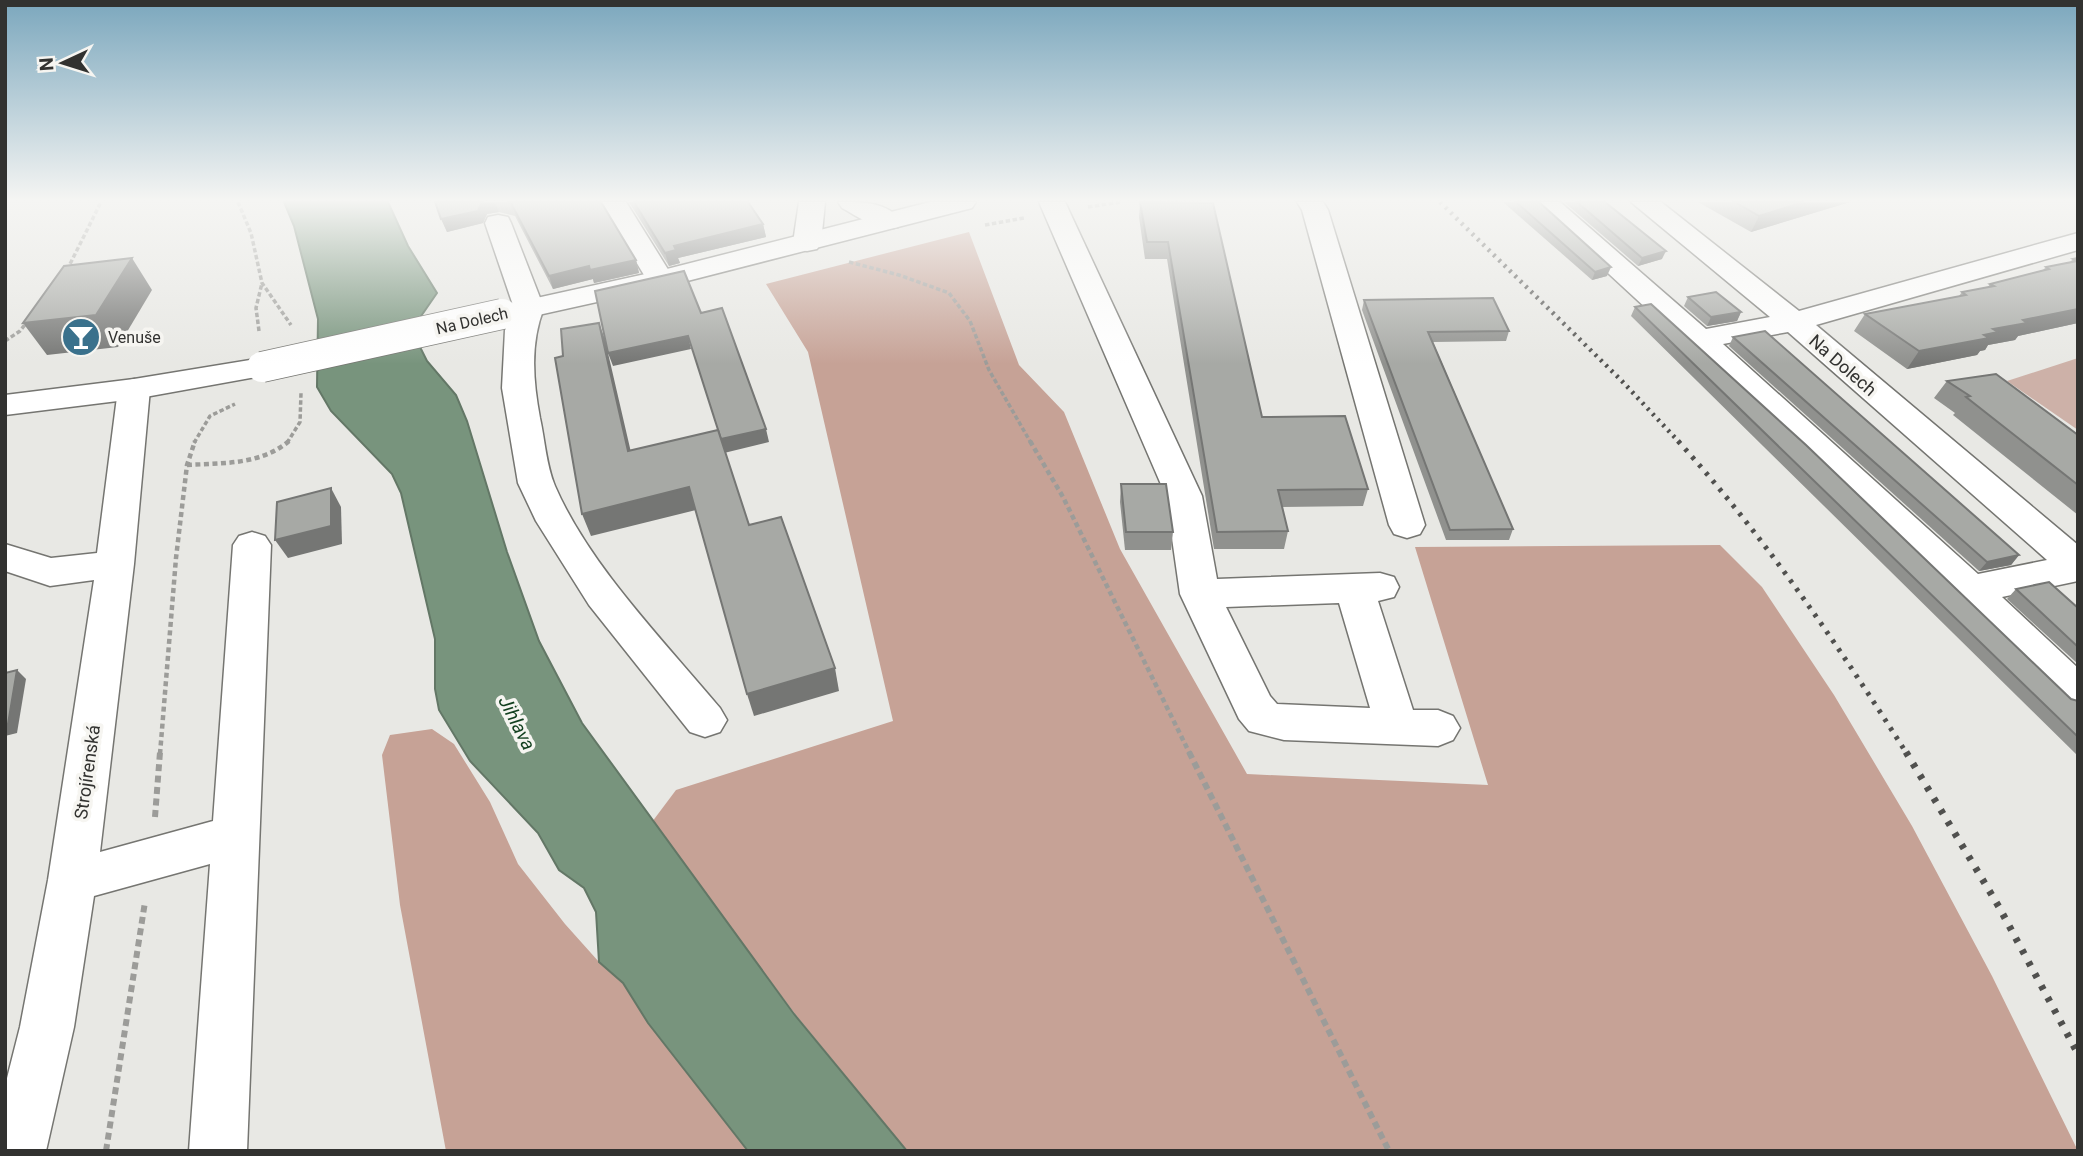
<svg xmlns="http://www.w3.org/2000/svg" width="2083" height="1156" font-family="Roboto,sans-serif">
	<rect width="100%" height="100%" fill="#e8e8e4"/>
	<polygon fill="#cdb1a8" points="2078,358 2078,430 2007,381"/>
	<g fill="#c6a296">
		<polygon points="969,232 1019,365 1064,412 1120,549 1247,774 1488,785 1415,547 1720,545 1762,587 1834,695 1912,826 1992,976 2078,1151 907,1151 795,1014 652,822 676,790 893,721 808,352 766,284"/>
		<polygon points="432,729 454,744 490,802 518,864 565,924 599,962 623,983 648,1023 748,1151 446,1151 400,905 382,755 390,735"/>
	</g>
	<polygon fill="#78947d" stroke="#637766" stroke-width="2" points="284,202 388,202 408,246 437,293 417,322 418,343 427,361 456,395 467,421 507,552 539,641 582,723 794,1014 907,1151 748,1151 648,1023 623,983 599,962 596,912 584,888 559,870 538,833 470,761 439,710 435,689 435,639 401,493 392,474 331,411 317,387 318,319 294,226"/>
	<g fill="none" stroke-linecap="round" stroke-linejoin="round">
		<defs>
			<g id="minor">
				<polygon points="600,202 626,202 674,279 670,285 660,288 650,285"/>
				<polygon points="799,202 825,202 821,243 817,249 807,251 797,249 793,243"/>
				<path d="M838,202C860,202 887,201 901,221L898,227C878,232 859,217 842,208Z"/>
				<path d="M1039,202H1065L1202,496L1217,579L1380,573L1394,577L1399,587L1394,597L1378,601L1413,710H1438L1453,716L1460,728L1453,740L1438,746L1284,740L1249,731L1239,719L1180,594L1166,496ZM1339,603L1370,708L1277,704L1270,696L1226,607Z"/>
				<polygon points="1297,202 1323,202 1328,210 1425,525 1420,534 1407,538 1394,534 1389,525 1302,210"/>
				<path d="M1531,202H1560L1706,329L1770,317L1631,202H1661L1799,311L2078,233V250L1816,325L2078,545V581L2002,597L2078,668V711L2063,706L1802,452ZM1788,332L2047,560L1978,574L1723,344Z"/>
				<path d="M498,215L508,217L511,223L544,308C530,343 533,381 540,418C545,440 546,465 555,486C589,565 665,642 720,708L727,720L720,732L705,737L690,732L589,605L536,521L518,483L502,388L505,330L514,308L485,223L488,217Z"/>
				<polygon points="134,379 145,382 150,389 134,564 100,852 213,821 233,545 239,536 252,532 265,536 271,545 247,1151 189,1151 210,864 94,896 74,1027 46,1151 5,1151 5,1086 20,1027 48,880 94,580 50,586 5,571 5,544 51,558 97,553 118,389 123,382"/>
			</g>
			<g id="major">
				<polygon points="930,202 976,202 972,208 660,288 502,323 491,320 487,314 491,308 659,271"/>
				<polygon points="262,358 273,360 278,367 273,374 134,399 5,415 5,395 134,379"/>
			</g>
		</defs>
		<use href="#minor" stroke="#757571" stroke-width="3"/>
		<use href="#major" stroke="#757571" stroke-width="3"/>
		<g stroke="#9c9c99" stroke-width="3.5" stroke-dasharray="4.5 2.5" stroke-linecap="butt">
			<polyline points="238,202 251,233 262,283 291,325"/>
			<polyline points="1088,207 1120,202"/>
			<polyline points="985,225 1024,218"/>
			<polyline points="849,262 899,275 949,293 970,321 989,370 1031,443"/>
			<polyline points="67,270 101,202"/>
			<polyline points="259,331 256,308 262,283"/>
			<polyline points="5,341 20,331 27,322"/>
			<polyline points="194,443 210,416 235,404"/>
			<polyline points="287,443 300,422 301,393"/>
		</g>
		<g stroke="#9c9c99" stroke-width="4.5" stroke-dasharray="5 3.5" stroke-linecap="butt">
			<polyline points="1030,441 1063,497 1190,754"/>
			<path d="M187,465C222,463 261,465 289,441"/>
			<polyline points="160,754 176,558 187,465 195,441"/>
		</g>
		<g stroke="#9c9c99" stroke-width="6" stroke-dasharray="7 4.5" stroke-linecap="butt">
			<polyline points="1189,752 1389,1151"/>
			<polyline points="155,817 160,752"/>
			<polyline points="106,1151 145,902"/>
		</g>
		<use href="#minor" fill="#fff" fill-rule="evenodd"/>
		<use href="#major" fill="#fff" fill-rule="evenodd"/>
		<polyline stroke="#50504e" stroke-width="4.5" stroke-dasharray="2.5 5" stroke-linecap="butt" points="1440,202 1620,379 1680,443"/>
		<path stroke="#50504e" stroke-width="5" stroke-dasharray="3.5 7" stroke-linecap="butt" d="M1678,441C1765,537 1838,645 1907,754"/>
		<polyline stroke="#50504e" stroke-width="7" stroke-dasharray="4.5 9" stroke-linecap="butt" points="1906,752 1999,907 2078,1054"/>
		<defs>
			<polyline id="major-bridge" points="262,367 502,314"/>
		</defs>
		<use href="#major-bridge" stroke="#757571" stroke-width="32" stroke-linecap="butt"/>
		<use href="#major-bridge" stroke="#fff" stroke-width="30"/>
	</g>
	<g fill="#90918e">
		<polygon points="435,202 601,202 636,260 639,273 594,283 593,279 553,289 515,216 499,212 487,214 483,223 447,232"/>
		<polygon points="629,202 748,202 763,224 766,237 678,258 680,263 669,266"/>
		<polygon points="1140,202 1192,202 1262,417 1368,489 1363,506 1282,507 1288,531 1284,549 1214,549 1167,259 1145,259 1139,217"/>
		<polygon points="1503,202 1539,202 1607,276 1592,280"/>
		<polygon points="1564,202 1605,202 1662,259 1638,266"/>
		<polygon points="1698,202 1850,202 1751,232"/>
		<polygon points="2078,258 2078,323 2018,336 2015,340 1988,345 1985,350 1980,351 1977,355 1907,369 1854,331 1865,314 1959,296 1962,292 1988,287 1990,284 2043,270 2046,267 2070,262 2073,259"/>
		<polygon points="1688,297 1741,312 1737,321 1707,326 1684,306"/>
		<polygon points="1364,300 1509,331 1506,341 1433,342 1513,529 1509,540 1446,540 1362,310"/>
		<polygon points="1635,307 2071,699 2078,701 2078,756 1631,316"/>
		<polygon points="1733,337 2019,555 2011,565 1979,571 1729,346"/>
		<polygon points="1947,381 2078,435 2078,515 1953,415 1955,413 1934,398"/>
		<polygon points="1121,484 1173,532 1171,550 1125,550 1120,502"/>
		<polygon points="2016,589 2078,608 2078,664 2007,599"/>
	</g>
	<g fill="#757674">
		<polygon points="482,202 495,202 499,212 487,214 483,223 447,232 441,219"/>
		<polygon points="1804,202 1850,202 1751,232 1759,216"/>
		<polygon points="763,224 766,237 678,258 680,263 669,266 665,253 674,246"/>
		<polygon points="1666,251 1662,259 1638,266 1642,258"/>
		<polygon points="132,258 152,290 118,347 47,355 23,323"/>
		<polygon points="636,260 639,273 594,283 593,279 553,289 549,276 589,266"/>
		<polygon points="1611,267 1607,276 1592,280 1595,272"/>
		<polygon points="2078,309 2078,323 2018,336 2015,340 1988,345 1985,350 1980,351 1977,355 1907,369 1919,351 1984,335 1993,329 2023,320"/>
		<polygon points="1741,312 1737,321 1707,326 1711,317"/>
		<polygon points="599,323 607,345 688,336 691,349 613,366 608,353 636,474 628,451"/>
		<polygon points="766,429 769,442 724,453 720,439"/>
		<polygon points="689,487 696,510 591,536 582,514"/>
		<polygon points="331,488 341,507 342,544 288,558 275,540"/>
		<polygon points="2019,555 2011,565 1979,571 1987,562"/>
		<polygon points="835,668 839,691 754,716 747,694"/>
		<polygon points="17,670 26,679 17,733 5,736 5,724"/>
	</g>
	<g fill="#a7a9a5" stroke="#757674" stroke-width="2">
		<polygon points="435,202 482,202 478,211 441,219"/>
		<polygon points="507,202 601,202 636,260 590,270 589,266 549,276 511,203"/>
		<polygon points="634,202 748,202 763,224 674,246 676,250 665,253"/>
		<polygon points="1140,202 1213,203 1262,417 1345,416 1368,489 1278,490 1288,531 1217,532 1168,242 1147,242"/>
		<polygon points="1516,202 1539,202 1611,267 1595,272"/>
		<polygon points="1577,202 1605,202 1666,251 1642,258"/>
		<polygon points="1735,202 1804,202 1759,216"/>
		<polygon points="132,258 96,315 23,323 64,266"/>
		<polygon points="2078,258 2078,309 2023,320 2027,323 1993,329 1998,332 1984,335 1989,338 1919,351 1865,314 1966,295 1962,292 1994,286 1990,284 2049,269 2046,267 2077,261 2073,259"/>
		<polygon points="684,271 701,313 722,308 766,429 721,439 688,336 608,353 595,291"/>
		<polygon points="1716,292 1741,312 1711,317 1688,297"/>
		<polygon points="1493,298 1509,331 1428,332 1513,529 1450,530 1364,300"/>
		<polygon points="1651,304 1806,445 2071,699 2078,701 2078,737 1635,307"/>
		<polygon points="599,323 628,451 718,430 749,525 781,517 835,668 747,694 689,487 582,514 555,358 563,356 561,329"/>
		<polygon points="1765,331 2019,555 1987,562 1733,337"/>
		<polygon points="1996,374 2078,435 2078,485 1966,397 1970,396 1947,381"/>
		<polygon points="1121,484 1166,484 1173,532 1126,532"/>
		<polygon points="331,488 331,526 275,540 277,502"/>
		<polygon points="2049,582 2078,608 2078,647 2016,589"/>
		<polygon points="17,670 8,724 5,724 5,673"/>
	</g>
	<linearGradient id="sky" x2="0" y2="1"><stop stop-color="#7ba7bd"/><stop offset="0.55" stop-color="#f5f5f3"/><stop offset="1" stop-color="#f5f5f3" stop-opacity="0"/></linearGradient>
	<rect width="2083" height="364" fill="url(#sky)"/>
	<defs>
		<symbol id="bar-disc" viewBox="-11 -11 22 22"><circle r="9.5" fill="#3a718c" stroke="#f6f5f1"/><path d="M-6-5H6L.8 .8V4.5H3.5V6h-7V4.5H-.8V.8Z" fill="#fff"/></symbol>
	</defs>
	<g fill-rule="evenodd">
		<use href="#bar-disc" x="59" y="315" width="44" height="44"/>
	</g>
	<g text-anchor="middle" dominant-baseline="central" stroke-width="7" stroke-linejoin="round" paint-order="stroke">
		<g font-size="16" fill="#323230" stroke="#f6f5f1">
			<text transform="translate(472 321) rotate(-13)">Na Dolech</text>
		</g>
		<g font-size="16" fill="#323230" stroke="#f6f5f1" text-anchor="start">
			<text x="108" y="337">Venuše</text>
		</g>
		<g font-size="18" fill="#323230" stroke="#f6f5f1">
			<text transform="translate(1843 365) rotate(41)">Na Dolech</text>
			<text transform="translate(87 772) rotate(-82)">Strojírenská</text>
		</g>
		<g font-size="19" font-style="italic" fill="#113f1e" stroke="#f6f5f1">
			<text transform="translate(517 723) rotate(63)">Jihlava</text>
		</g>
	</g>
	<rect width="2083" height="1156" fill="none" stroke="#323230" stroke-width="14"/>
	<g transform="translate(63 63) rotate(266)" stroke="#f6f5f1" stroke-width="5" paint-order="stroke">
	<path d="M0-5L12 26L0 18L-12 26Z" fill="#323230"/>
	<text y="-10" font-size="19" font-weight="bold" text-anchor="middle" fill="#323230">N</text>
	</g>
</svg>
